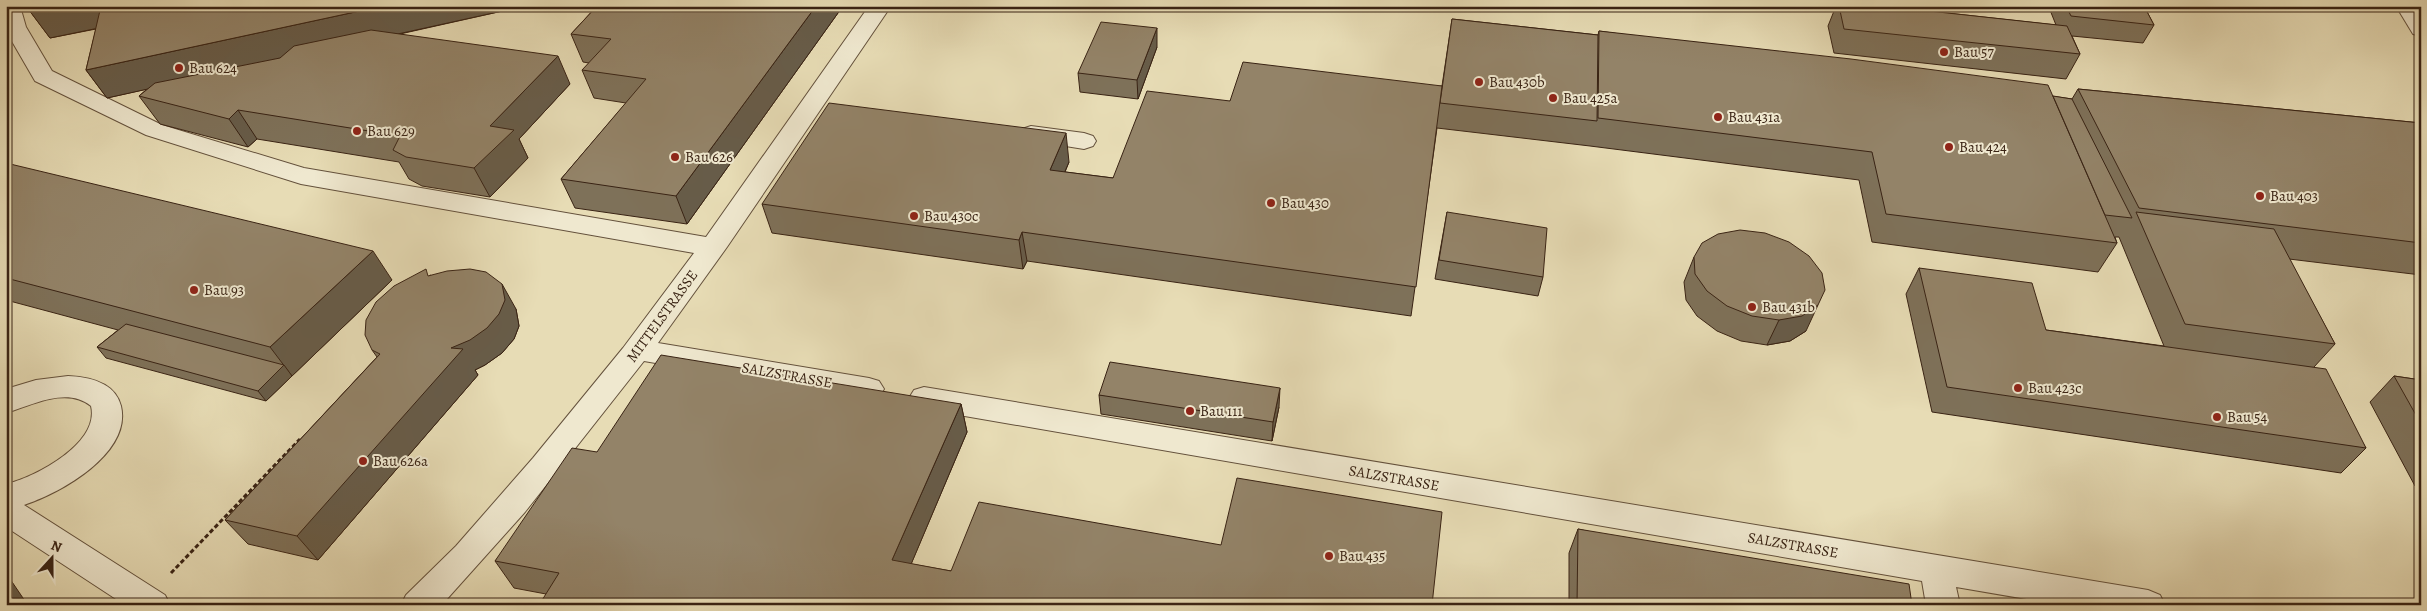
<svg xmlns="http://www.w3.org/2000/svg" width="2427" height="611" font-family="Alegreya,serif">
	<rect width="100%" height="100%" fill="#e7dcb5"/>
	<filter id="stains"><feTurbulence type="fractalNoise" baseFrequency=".004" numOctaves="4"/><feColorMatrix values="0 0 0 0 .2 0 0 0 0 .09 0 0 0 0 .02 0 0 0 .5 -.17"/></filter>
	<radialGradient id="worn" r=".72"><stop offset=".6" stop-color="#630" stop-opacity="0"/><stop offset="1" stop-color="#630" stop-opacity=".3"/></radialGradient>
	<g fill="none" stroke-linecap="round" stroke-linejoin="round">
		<defs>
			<g id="minor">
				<polygon points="6,6 20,6 26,27 52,71 162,125 304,168 706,237 869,6 891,6 727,247 658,343 869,378 879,381 884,389 879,397 869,400 644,361 525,512 447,599 441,605 401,605 406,595 456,546 533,458 623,348 694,253 301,184 146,135 35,81 6,31"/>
				<polygon points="2396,6 2418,6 2421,11 2421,36 2413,34"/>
				<polygon points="1031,126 1084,133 1093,136 1096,141 1093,146 1084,149 1022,139 1019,134 1022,129"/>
				<path d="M68,376C89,377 115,382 121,406C132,453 61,493 24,505L165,595L170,605H125L6,527V484C36,477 100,443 91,406C67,386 32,405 6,413V389L36,380Z"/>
				<polygon points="924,387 2148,590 2160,595 2165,605 2061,605 1956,587 1960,605 1926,605 1922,581 924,409 914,406 909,398 914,390"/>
			</g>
		</defs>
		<use href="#minor" stroke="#64513c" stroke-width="2"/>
		<polyline stroke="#392314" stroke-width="3" stroke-dasharray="4.5 2.5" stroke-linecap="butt" points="171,573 300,439"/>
		<use href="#minor" fill="#efe8cf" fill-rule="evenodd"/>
	</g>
	<g fill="#7e7159" stroke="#392314">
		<polygon points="30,6 525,6 400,34 570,84 519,139 528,158 490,197 422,186 409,179 399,162 257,139 248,147 160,124 139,96 147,89 107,98 86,70 96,29 50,38 29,10"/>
		<polygon points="597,6 843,6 687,224 575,208 561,179 626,103 594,98 582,70 589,63 583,62 571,34"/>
		<polygon points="1836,6 1883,6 2056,25 2050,10 2051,6 2144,6 2154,25 2143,43 2072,36 2080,54 2066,79 1834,53 1828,26"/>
		<polygon points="1452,19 1598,35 1599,31 2072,99 2078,89 2421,123 2421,275 2289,259 2335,344 2314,367 2366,448 2341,473 1932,412 1906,294 1919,268 2046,330 2164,346 2119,237 2115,237 2117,243 2098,272 1872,242 1859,180 1590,146 1437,128 1411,316 1027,261 1023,269 772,233 762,204 1069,162 1065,172 1113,178 1230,101 1442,86"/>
		<polygon points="1157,47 1138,99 1080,92 1078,73"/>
		<polygon points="6,163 392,280 266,401 106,358 97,347 118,330 6,300"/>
		<polygon points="1447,212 1543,277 1538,296 1435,279"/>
		<polygon points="1694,257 1806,331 1790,341 1767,345 1741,341 1717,331 1697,316 1686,300 1684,282"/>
		<polygon points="430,275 516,309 519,326 514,339 502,353 485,365 475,370 478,375 318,560 248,544 225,520 377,357 372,350"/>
		<polygon points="2394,376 2421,380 2421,487 2415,486 2370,402"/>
		<polygon points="1099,395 1279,407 1272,441 1101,414"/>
		<polygon points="961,404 967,432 911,564 951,571 546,594 514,588 495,561 597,452"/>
		<polygon points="1578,529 1912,605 1569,605 1569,553"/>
	</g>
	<g fill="#675c49" stroke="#392314">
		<polygon points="47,6 111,6 123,23 50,38 29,10"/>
		<polygon points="383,6 525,6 107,98 86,70"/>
		<polygon points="816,6 843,6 687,224 676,196"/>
		<polygon points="1157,28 1157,47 1138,99 1137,80"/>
		<polygon points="558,56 570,84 519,139 528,158 490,197 474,168 490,126"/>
		<polygon points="238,110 257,139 248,147 229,119"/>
		<polygon points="1066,133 1069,162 1053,199 1050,170"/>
		<polygon points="1022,232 1027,261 1023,269 1019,240"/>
		<polygon points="373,251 392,280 292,376 270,347"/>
		<polygon points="502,284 516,309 519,326 514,339 502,353 485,365 475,370 478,375 318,560 297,536"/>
		<polygon points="1818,305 1806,331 1790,341 1767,345 1779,320"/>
		<polygon points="284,365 292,376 266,401 258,391"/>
		<polygon points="1280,388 1279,407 1272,441 1273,422"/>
		<polygon points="961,404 967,432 901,588 892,560"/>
		<polygon points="6,573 25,601 19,605 6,605"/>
	</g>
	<g fill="#938368" stroke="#392314">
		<polygon points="30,6 47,6 29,10"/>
		<polygon points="101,6 383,6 86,70"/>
		<polygon points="597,6 816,6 676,196 561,179 646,79 582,70 611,39 571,34"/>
		<polygon points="1839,6 1883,6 2067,26 2080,54 1844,29"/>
		<polygon points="2066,6 2144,6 2154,25 2071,16"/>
		<polygon points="1452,19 1598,35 1597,121 1440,103"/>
		<polygon points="1101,22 1157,28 1137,80 1078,73"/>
		<polygon points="371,30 558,56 490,126 514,130 474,168 406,157 393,150 400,136 238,110 229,119 139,96 155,83 280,58 294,46"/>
		<polygon points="1599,31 1851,59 2048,85 2117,243 1886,214 1872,152 1598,118"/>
		<polygon points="1243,62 1442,86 1416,287 1022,232 1019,240 762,204 829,103 1066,133 1050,170 1113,178 1147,91 1230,101"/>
		<polygon points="2078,89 2421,123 2421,243 2139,208"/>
		<polygon points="2053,96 2072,99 2132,218 2105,215"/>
		<polygon points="6,163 373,251 270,347 6,278"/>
		<polygon points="1447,212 1547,228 1543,277 1439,260"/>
		<polygon points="2136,212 2274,229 2335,344 2185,324"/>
		<polygon points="1740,230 1765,233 1789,242 1809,256 1822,273 1825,290 1818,305 1802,316 1779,320 1752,316 1727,306 1707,291 1695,274 1694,257 1702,243 1718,234"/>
		<polygon points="1919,268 2032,283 2046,330 2326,369 2366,448 1947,387"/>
		<polygon points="426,269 428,276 447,271 470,269 486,272 502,284 505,300 499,314 487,328 470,340 451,348 463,349 297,536 225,520 380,354 372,350 365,335 366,320 376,302 394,286"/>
		<polygon points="126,324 284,365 258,391 97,347"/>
		<polygon points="661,355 961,404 892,560 951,571 979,502 1221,545 1237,478 1442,512 1432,605 539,605 559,573 495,561 572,448 597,452"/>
		<polygon points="1110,362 1280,388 1273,422 1099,395"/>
		<polygon points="2394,376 2421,380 2421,424"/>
		<polygon points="1578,529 1909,584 1912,605 1577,605"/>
	</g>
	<g fill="#8f2418" stroke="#efe8cf" stroke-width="2">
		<circle cx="1944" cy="52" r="5"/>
		<circle cx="179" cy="68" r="5"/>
		<circle cx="1479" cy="82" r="5"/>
		<circle cx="1553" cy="98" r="5"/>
		<circle cx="1718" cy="117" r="5"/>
		<circle cx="357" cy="131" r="5"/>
		<circle cx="1949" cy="147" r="5"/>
		<circle cx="675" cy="157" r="5"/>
		<circle cx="2260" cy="196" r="5"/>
		<circle cx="1271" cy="203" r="5"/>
		<circle cx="914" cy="216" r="5"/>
		<circle cx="194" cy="290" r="5"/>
		<circle cx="1752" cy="307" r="5"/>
		<circle cx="2018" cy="388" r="5"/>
		<circle cx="1190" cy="411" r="5"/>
		<circle cx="2217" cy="417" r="5"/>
		<circle cx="363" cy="461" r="5"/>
		<circle cx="1329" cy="556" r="5"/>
	</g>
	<g text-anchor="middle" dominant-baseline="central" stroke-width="4" stroke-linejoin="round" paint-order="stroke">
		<g font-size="15" fill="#392314" stroke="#efe8cf" text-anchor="start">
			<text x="1954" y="52">Bau 57</text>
			<text x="189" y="68">Bau 624</text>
			<text x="1489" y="82">Bau 430b</text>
			<text x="1563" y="98">Bau 425a</text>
			<text x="1728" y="117">Bau 431a</text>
			<text x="367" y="131">Bau 629</text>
			<text x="1959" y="147">Bau 424</text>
			<text x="685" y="157">Bau 626</text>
			<text x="2270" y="196">Bau 403</text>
			<text x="1281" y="203">Bau 430</text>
			<text x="924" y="216">Bau 430c</text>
			<text x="204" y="290">Bau 93</text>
			<text x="1762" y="307">Bau 431b</text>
			<text x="2028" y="388">Bau 423c</text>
			<text x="1200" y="411">Bau 111</text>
			<text x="2227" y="417">Bau 54</text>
			<text x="373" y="461">Bau 626a</text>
			<text x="1339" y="556">Bau 435</text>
		</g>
		<g font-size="15" fill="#392314" stroke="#efe8cf">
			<text transform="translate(662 316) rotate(-54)">MITTELSTRASSE</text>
			<text transform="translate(787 375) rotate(10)">SALZSTRASSE</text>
			<text transform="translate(1394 478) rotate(10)">SALZSTRASSE</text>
			<text transform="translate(1793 545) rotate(10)">SALZSTRASSE</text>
		</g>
	</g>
	<rect width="2427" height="611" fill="none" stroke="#e7dcb5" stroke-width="25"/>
	<rect x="8" y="8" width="2412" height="596" fill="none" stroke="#392314" stroke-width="2.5"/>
	<rect x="12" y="12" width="2402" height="586" fill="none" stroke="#392314"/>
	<g transform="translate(52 558) rotate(21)" stroke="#efe8cf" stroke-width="4" paint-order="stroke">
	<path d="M0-4L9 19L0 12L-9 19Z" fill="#392314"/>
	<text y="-8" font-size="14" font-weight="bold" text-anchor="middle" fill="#392314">N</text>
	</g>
	<rect width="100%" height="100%" filter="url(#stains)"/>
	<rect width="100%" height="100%" fill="url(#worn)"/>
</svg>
